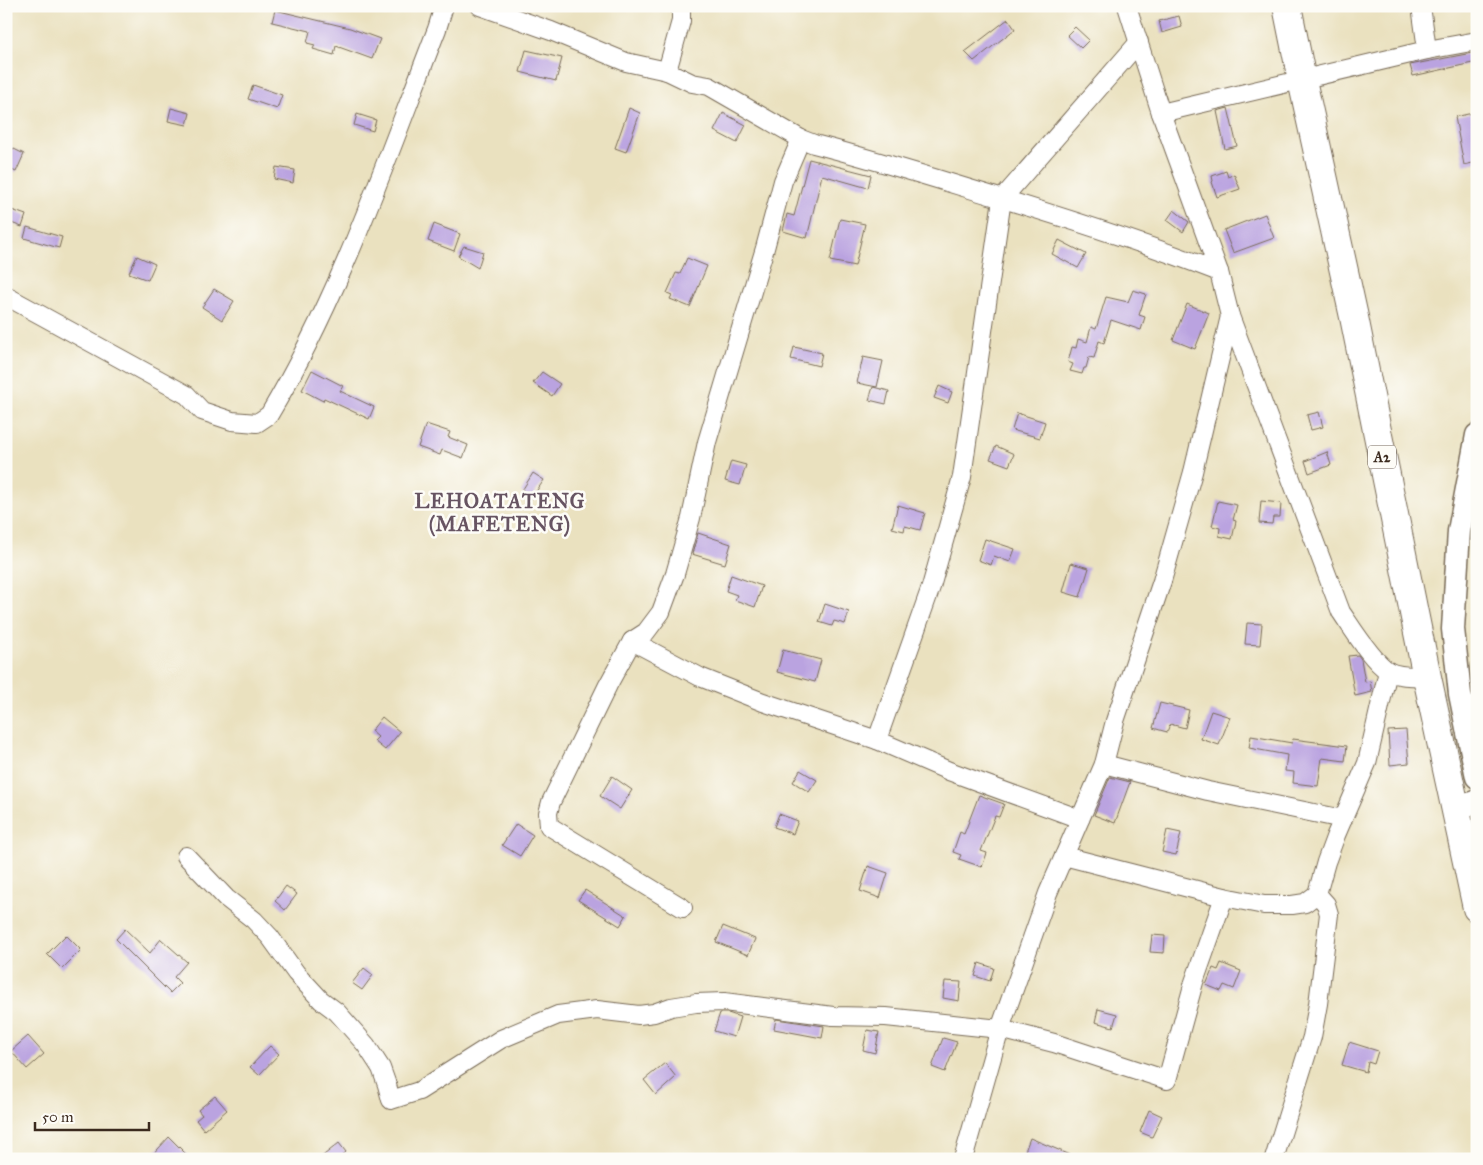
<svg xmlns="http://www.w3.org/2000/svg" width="1483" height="1165" font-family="'IM FELL Great Primer',serif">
	<rect width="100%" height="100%" fill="#fdfcf7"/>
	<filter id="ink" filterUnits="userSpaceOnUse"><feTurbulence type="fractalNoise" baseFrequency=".02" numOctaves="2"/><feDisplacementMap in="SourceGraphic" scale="10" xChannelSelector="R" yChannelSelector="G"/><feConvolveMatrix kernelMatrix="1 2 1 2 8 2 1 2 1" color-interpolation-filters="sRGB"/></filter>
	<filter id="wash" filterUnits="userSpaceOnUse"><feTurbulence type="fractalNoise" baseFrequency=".0096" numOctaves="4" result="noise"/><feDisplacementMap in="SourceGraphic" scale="20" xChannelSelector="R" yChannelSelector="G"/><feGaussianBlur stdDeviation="1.12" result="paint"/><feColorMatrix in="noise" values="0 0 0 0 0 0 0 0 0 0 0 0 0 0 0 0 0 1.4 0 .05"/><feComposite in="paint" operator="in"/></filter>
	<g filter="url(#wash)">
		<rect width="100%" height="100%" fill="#eae1bf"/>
		<g id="blocks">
			<g fill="#baa3e0">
				<polygon points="275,10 350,28 380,39 372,59 336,46 334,55 313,49 315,45 307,43 310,31 272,22"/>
				<polygon points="1179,16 1182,27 1162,33 1159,21"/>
				<polygon points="1008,19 1015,29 974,61 965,52"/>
				<polygon points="1075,27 1089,40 1081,48 1067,35"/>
				<polygon points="526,50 562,58 556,81 520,72"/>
				<polygon points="1477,52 1477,62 1413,76 1410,65"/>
				<polygon points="253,85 282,95 277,109 248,99"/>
				<polygon points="171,108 190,113 187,125 168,121"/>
				<polygon points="629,108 640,113 626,152 615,148"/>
				<polygon points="1228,108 1237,146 1225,149 1217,111"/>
				<polygon points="1477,112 1477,162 1464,165 1455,117"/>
				<polygon points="723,113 746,125 737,143 714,131"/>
				<polygon points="357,114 376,120 373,131 354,125"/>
				<polygon points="6,145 24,154 16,172 6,167"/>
				<polygon points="809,159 871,175 868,188 822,175 807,238 783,231 787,214 794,216"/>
				<polygon points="276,167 295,170 293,183 274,179"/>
				<polygon points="1226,171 1228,177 1234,174 1240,189 1217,197 1212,182 1213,181 1212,176"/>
				<polygon points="6,208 26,215 22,227 6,221"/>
				<polygon points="1174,210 1189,222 1183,232 1167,220"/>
				<polygon points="1265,214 1274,238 1233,253 1224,230"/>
				<polygon points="840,219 865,224 855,266 830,261"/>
				<polygon points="434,224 460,234 454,251 428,241"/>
				<polygon points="27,227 62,237 59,248 24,238"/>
				<polygon points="1059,240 1086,254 1078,268 1052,254"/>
				<polygon points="464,246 483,252 478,268 458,256"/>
				<polygon points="137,256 155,264 148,280 129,273"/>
				<polygon points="687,258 707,266 690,307 670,299 672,295 667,293 676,273 680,274"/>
				<polygon points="214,289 234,301 222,320 202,307"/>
				<polygon points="1133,290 1146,294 1139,315 1145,317 1141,330 1111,320 1104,343 1099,341 1094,358 1089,357 1086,368 1084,368 1082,374 1070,371 1073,364 1068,362 1072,347 1076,348 1078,339 1087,342 1091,327 1096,329 1106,297 1128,302"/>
				<polygon points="1187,304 1209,313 1195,349 1173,340"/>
				<polygon points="794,347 822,353 819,366 791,359"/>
				<polygon points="863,357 883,361 877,387 857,383"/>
				<polygon points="312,370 343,386 340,391 374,407 369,419 324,398 323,401 302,390"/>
				<polygon points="542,372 560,384 552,396 533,383"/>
				<polygon points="939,386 952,392 948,403 934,398"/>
				<polygon points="873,387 889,391 886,404 869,400"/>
				<polygon points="1319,412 1323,427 1311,430 1307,415"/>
				<polygon points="1017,413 1045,422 1040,438 1012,430"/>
				<polygon points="426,424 450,432 448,437 468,445 463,458 442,450 440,455 418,447"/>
				<polygon points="996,446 1014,454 1009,466 990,459"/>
				<polygon points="1327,452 1331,465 1309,473 1305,461"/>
				<polygon points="731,461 746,465 740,485 725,481"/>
				<polygon points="533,473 544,480 531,499 521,492"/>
				<polygon points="1218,501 1237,505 1233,520 1236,521 1232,539 1219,536 1220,528 1212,526"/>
				<polygon points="1261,501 1281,503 1280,517 1273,517 1272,524 1259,523"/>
				<polygon points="898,505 925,513 920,530 905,526 904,531 892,528"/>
				<polygon points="698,533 731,544 725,564 692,554"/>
				<polygon points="985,539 1015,549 1010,562 994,556 991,565 978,560"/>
				<polygon points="1071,563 1089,568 1080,597 1063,592"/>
				<polygon points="731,575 762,586 755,607 735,600 737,595 726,591"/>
				<polygon points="825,604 849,612 845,624 834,621 832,626 819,622"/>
				<polygon points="1247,623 1262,624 1260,645 1245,644"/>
				<polygon points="783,650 821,660 815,682 777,672"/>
				<polygon points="1358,655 1361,659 1365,682 1370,681 1372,692 1355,696 1348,656"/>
				<polygon points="1160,703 1189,710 1185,728 1170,724 1167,732 1153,728"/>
				<polygon points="1211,711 1230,717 1219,745 1201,739"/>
				<polygon points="382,717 400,732 385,750 374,741 378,737 371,731"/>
				<polygon points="1406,730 1409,763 1390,765 1388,731"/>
				<polygon points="1251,736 1292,743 1293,739 1347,746 1345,761 1322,758 1318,786 1293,783 1294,772 1285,771 1287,755 1249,748"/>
				<polygon points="800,770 817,780 809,792 793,782"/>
				<polygon points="612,776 632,790 620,809 600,796"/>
				<polygon points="1110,777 1130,782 1115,823 1094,815"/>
				<polygon points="979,795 1004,804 999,817 995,816 981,851 987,853 982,867 959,859 961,855 953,852 960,832 964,834"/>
				<polygon points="779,814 798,821 793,834 774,827"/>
				<polygon points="516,824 533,835 520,856 502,845"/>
				<polygon points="1167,830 1181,833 1176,855 1162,852"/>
				<polygon points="868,866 888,873 880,898 860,891"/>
				<polygon points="286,886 297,894 285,910 275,901"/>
				<polygon points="585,890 626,916 620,926 578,900"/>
				<polygon points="723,926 755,939 748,955 716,942"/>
				<polygon points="125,929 150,953 161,939 187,962 174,977 180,983 170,993 116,939"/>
				<polygon points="66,935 81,950 62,969 47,954"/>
				<polygon points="1152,935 1165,936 1164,953 1150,952"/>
				<polygon points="979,963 994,968 990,981 975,976"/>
				<polygon points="1221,963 1241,971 1234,989 1224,985 1221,991 1206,985 1213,968 1218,970"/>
				<polygon points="364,968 373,975 362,990 352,983"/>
				<polygon points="945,981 961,982 959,1001 943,998"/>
				<polygon points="1098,1009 1117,1014 1113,1027 1095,1022"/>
				<polygon points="720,1013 728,1013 740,1017 734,1037 714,1031"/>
				<polygon points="776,1019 824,1026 822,1038 774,1029"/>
				<polygon points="867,1030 879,1032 875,1053 863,1050"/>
				<polygon points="28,1036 44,1054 27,1069 11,1051"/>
				<polygon points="943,1038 957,1042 945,1072 932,1067"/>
				<polygon points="1349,1042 1378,1051 1374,1064 1368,1062 1366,1072 1342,1065"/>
				<polygon points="270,1046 279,1054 259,1075 250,1067"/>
				<polygon points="665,1063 676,1077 656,1095 644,1080"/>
				<polygon points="215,1096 227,1110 204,1130 196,1120 202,1115 198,1110"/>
				<polygon points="1149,1110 1162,1116 1152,1137 1140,1132"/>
				<polygon points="169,1137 191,1159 149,1159"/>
				<polygon points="1030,1138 1080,1159 1022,1159"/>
				<polygon points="339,1143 346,1152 338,1159 319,1159"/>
			</g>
		</g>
	</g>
	<g filter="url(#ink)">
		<use href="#blocks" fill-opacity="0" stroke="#786a56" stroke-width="1"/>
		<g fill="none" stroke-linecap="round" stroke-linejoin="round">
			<defs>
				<g id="minor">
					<path d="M480,6L551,31L626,62L667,71L692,83L709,86L801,139L814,144C877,160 940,180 1003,199C1075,221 1148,244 1219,272L1230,316L1341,612C1352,628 1372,661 1388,671C1398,677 1415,676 1427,677"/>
					<polyline points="1127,6 1161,113 1219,272"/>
					<polyline points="1421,6 1427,50"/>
					<polyline points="667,71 681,21 681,6"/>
					<polyline points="1161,113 1427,50 1477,41"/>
					<path d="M6,296L187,395L202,411L232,421L257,423L269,415C341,294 386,160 437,29L444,6"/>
					<polyline points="632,641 700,677 763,702 877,740 949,771 1080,819"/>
					<polyline points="877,740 931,587 962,477 1002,199 1139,42"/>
					<polyline points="1104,764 1208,791 1343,819"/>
					<polyline points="186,856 226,898 254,920 270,937 296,973 321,1000 337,1012 366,1045 381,1068 387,1085 391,1100 419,1091 501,1039 558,1015 597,1010 639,1015 654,1013 671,1007 696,1003 724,1002 833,1016 886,1017 1000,1029 1054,1043 1167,1080 1194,982 1224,897"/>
					<polyline points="1064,856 1224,897 1264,905 1292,905 1305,903 1317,894 1326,862 1336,835 1367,763 1388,671"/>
					<polyline points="683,908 549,826 548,813 551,802 608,685 632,641 646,632 661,612 675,574 691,518 707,442 765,248 783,181 801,139"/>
					<polyline points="963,1159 1000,1029 1048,893 1104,764 1115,721 1162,581 1193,472 1230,316"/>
					<polyline points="1274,1159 1312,1037 1318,1004 1329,914 1326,904 1317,894"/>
				</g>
				<g id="tertiary">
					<polyline points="1477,435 1459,531 1453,629 1460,694 1477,777"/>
					<polyline points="1455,810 1477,801"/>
				</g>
				<polyline id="primary" points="1287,6 1302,80 1354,317 1427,677 1477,908"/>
			</defs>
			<use href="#minor" stroke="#786a56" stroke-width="20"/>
			<use href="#tertiary" stroke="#786a56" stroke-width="25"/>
			<use href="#primary" stroke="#786a56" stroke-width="30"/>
			<use href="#minor" stroke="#fff" stroke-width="18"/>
			<use href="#tertiary" stroke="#fff" stroke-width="22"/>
			<use href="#primary" stroke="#fff" stroke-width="28"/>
		</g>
	</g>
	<g text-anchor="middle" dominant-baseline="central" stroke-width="5" stroke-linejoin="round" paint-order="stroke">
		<rect fill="#fdfcf7" stroke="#75695f" stroke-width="1" x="1368" y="445.5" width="28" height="23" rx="4"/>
		<g font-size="14" font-weight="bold" fill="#3b2a1e">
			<text x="1382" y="457">A2</text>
		</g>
		<g font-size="20" font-weight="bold" letter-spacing="1" fill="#675462" stroke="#fdfcf7">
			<text x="500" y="501">LEHOATATENG<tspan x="500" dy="23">(MAFETENG)</tspan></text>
		</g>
	</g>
	<rect width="1483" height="1165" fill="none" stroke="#fdfcf7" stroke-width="25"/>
	<path d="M35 1122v8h114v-8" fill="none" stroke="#3b2a1e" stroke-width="2.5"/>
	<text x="42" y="1122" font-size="15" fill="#3b2a1e" stroke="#fdfcf7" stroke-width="4" paint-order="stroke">50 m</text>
</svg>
